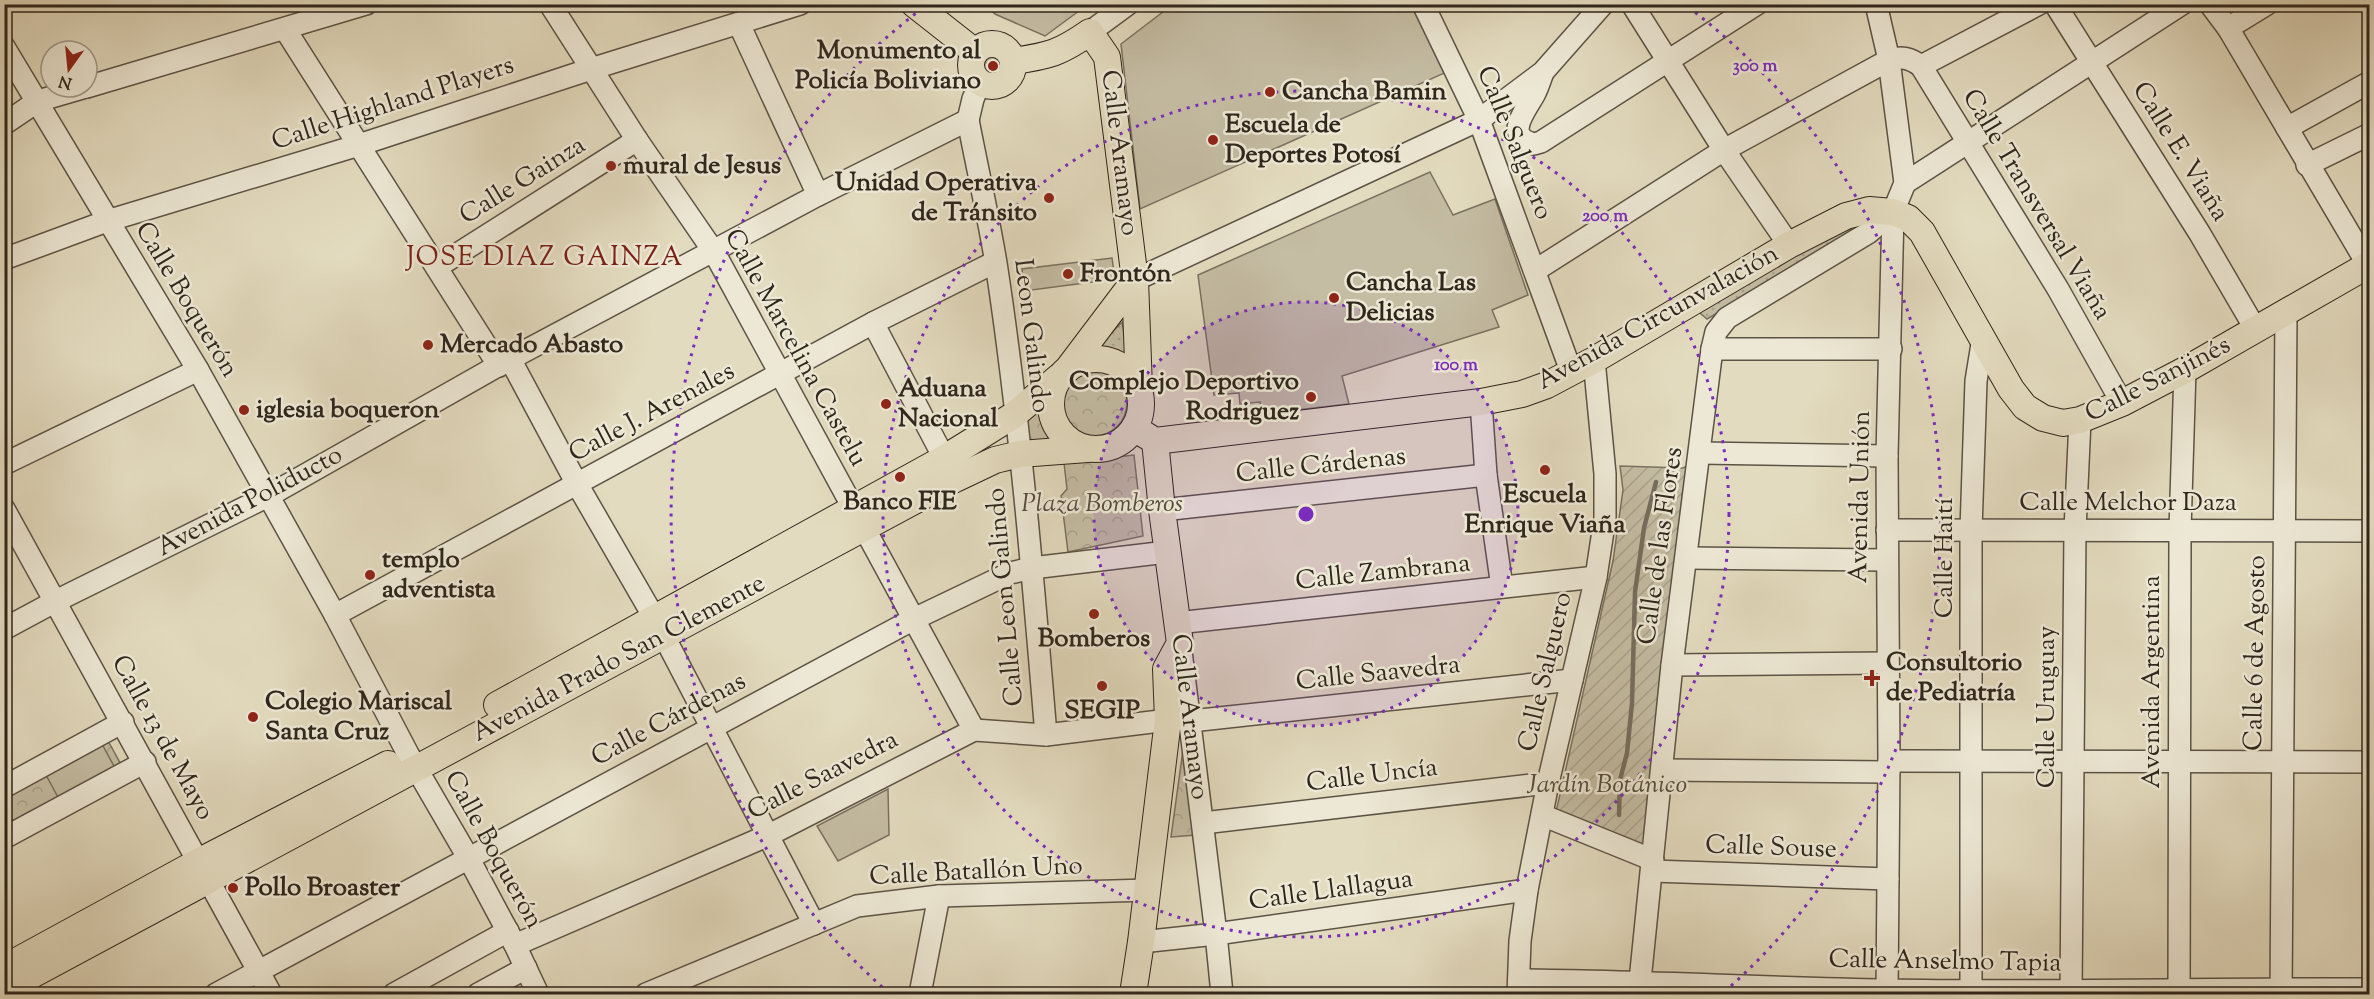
<svg xmlns="http://www.w3.org/2000/svg" width="2374" height="999" font-family="'Sorts Mill Goudy',serif">
	<defs>
		<pattern id="grass-dots" width="8" height="8" patternUnits="userSpaceOnUse" patternTransform="scale(1.5)"><rect width="8" height="8" fill="#c4bca3"/><path d="M2 2h.1M6 6h.1" fill="none" stroke="#a9a18c" stroke-width="1.8" stroke-linecap="round"/></pattern>
		<pattern id="park-crowns" width="20" height="18" patternUnits="userSpaceOnUse" patternTransform="scale(1.5)"><rect width="20" height="18" fill="#c4bca3"/><path d="M2 6a3 3 0 1 1 6 0M12 15a3 3 0 1 1 6 0" fill="none" stroke="#a9a18c"/></pattern>
		<pattern id="garden-furrows" width="10" height="10" patternUnits="userSpaceOnUse" patternTransform="scale(1.5)"><rect width="10" height="10" fill="#c4bca3"/><path d="M-1 1l2-2M0 10L10 0M9 11l2-2" fill="none" stroke="#a9a18c"/></pattern>
	</defs>
	<rect width="100%" height="100%" fill="#e3dbbf"/>
	<filter id="stains"><feTurbulence type="fractalNoise" baseFrequency=".00333" numOctaves="4"/><feColorMatrix values="0 0 0 0 .2 0 0 0 0 .09 0 0 0 0 .02 0 0 0 .5 -.17"/></filter>
	<radialGradient id="worn" r=".72"><stop offset=".6" stop-color="#630" stop-opacity="0"/><stop offset="1" stop-color="#630" stop-opacity=".3"/></radialGradient>
	<g fill="url(#grass-dots)" stroke="#7a7160" stroke-width="1.5">
		<circle cx="993" cy="66" r="13"/>
		<polygon points="1844,227 1857,232 1707,319 1694,308"/>
		<path d="M1122,322L1128,360C1118,353 1108,349 1096,349Z"/>
	</g>
	<g fill="url(#park-crowns)" stroke="#7a7160" stroke-width="1.5">
		<circle cx="1094" cy="403" r="33"/>
		<path d="M1043,407C1044,421 1050,431 1060,441L1032,443L1025,437L1022,426Z"/>
		<polygon points="1134,455 1143,536 1068,552 1061,496 1067,489 1064,463"/>
		<polygon points="1187,721 1196,835 1171,837"/>
		<polygon points="107,739 123,768 5,832 5,794"/>
	</g>
	<polygon fill="url(#garden-furrows)" stroke="#7a7160" stroke-width="1.5" points="1693,463 1691,481 1683,490 1645,849 1556,812 1613,561 1623,490 1620,466 1683,468"/>
	<g fill="#c4bca3" stroke="#7a7160" stroke-width="1.5">
		<polygon points="985,5 986,4 1087,5 1045,36 995,14"/>
		<polygon points="1172,5 1416,5 1449,71 1140,209 1121,44"/>
		<polygon points="1430,172 1453,215 1495,199 1528,295 1492,310 1499,327 1342,376 1349,404 1262,414 1260,402 1240,404 1239,393 1214,395 1198,275"/>
		<polygon points="1112,258 1115,279 1024,291 1022,269"/>
		<polygon points="102,744 115,768 59,799 46,775"/>
		<polygon points="888,789 889,835 838,861 817,826"/>
	</g>
	<g fill="none" stroke-linecap="round" stroke-linejoin="round">
		<polyline stroke="#766d5d" stroke-width="4.5" points="1619,815 1620,780 1627,753 1632,703 1635,592 1644,528 1656,482"/>
		<defs>
			<g id="minor">
				<polyline points="550,4 637,140 714,252 974,730"/>
				<polyline points="1423,4 1479,120 1571,371"/>
				<polyline points="1632,4 1724,150 1789,245"/>
				<polyline points="1876,4 1889,60 1905,183 1893,212 1887,456 1889,761 1887,994"/>
				<polyline points="2055,4 2200,234 2256,330"/>
				<polyline points="2210,4 2228,28 2368,265"/>
				<polyline points="739,24 818,195"/>
				<polyline points="2228,28 2267,4"/>
				<polyline points="285,29 499,366"/>
				<polyline points="1090,32 1128,4"/>
				<polyline points="4,47 198,370 335,615 408,754 469,859 515,945 538,994"/>
				<polyline points="1921,66 2039,4"/>
				<path d="M1542,75C1540,81 1538,87 1535,93C1527,109 1502,136 1534,144L1541,142L1757,4"/>
				<polyline points="87,87 366,4"/>
				<path d="M968,120C977,167 988,215 996,263C1020,420 1033,578 1046,735"/>
				<polyline points="4,124 38,101 86,87"/>
				<polyline points="2287,128 2370,82"/>
				<polyline points="2307,165 2370,134"/>
				<polyline points="1905,183 2182,4"/>
				<polyline points="4,259 107,221 359,145 591,69 800,4"/>
				<polyline points="437,267 637,140"/>
				<path d="M1536,270L1724,150L1889,60C1902,56 1910,58 1921,66L2058,289L2122,403"/>
				<polyline points="1135,280 1479,120 1543,72 1603,4"/>
				<polyline points="873,323 952,473"/>
				<polyline points="1712,349 1891,349"/>
				<polyline points="510,359 577,484 655,619 814,924"/>
				<polyline points="1481,402 1486,475 1502,587"/>
				<polyline points="1700,453 1887,456"/>
				<polyline points="4,464 198,370"/>
				<polyline points="4,509 271,994"/>
				<polyline points="1162,510 1486,475"/>
				<polyline points="1887,530 2370,531"/>
				<polyline points="1687,558 1886,560"/>
				<polyline points="335,615 873,323 995,262"/>
				<polyline points="1177,623 1596,577"/>
				<polyline points="4,629 56,601 268,496 510,359 818,195 968,120 973,99 980,82"/>
				<polyline points="1180,643 1216,934 1222,994"/>
				<polyline points="1672,665 1888,663"/>
				<polyline points="1191,721 1572,680"/>
				<polyline points="1889,761 2370,762"/>
				<polyline points="1662,770 1889,772"/>
				<polyline points="4,787 123,722"/>
				<polyline points="1542,815 1653,860"/>
				<polyline points="1203,823 1548,783"/>
				<polyline points="4,838 145,762"/>
				<polyline points="1652,871 1888,879"/>
				<polyline points="1141,942 1216,934 1527,890"/>
				<polyline points="515,945 769,835 974,730 1046,735 1168,720"/>
				<path d="M1520,980C1642,981 1765,988 1888,990C2048,993 2209,988 2370,989"/>
				<polyline points="1640,981 1672,665 1712,349 1716,332 1727,318 1868,233 1893,212"/>
				<polyline points="216,994 914,619 1010,573 1032,568 1167,552"/>
				<polyline points="394,994 508,931"/>
				<polyline points="478,994 526,968"/>
				<polyline points="646,994 857,906 939,896 1148,890"/>
				<polyline points="920,994 939,896"/>
				<polyline points="1518,994 1520,941 1527,890 1548,783 1596,577 1605,518 1605,474 1594,360"/>
				<polyline points="1971,994 1971,530 1976,381 1983,338"/>
				<polyline points="2071,994 2075,530 2080,420"/>
				<polyline points="2179,994 2180,530 2185,370"/>
				<polyline points="2281,994 2286,312"/>
			</g>
			<g id="major">
				<polyline points="914,4 975,52"/>
				<circle cx="992" cy="65" r="21"/>
				<path d="M1013,61C1049,56 1060,53 1090,32L1107,57L1135,280L1139,388"/>
				<circle cx="1096" cy="404" r="45"/>
				<polyline points="1070,366 1135,280"/>
				<polyline points="1134,428 1155,441 1481,402 1522,394 1547,385 1594,360 1789,245 1846,216 1869,210 1893,212 1908,218 1922,232 2011,389 2025,407 2043,418 2063,423 2080,420 2122,403 2185,370 2370,264"/>
				<polyline points="497,705 945,458 1014,415 1059,377"/>
				<polyline points="4,968 198,862 388,764"/>
				<polyline points="4,990 955,479 995,460 1020,454 1087,449"/>
				<polyline points="1133,994 1141,942 1168,720 1166,669 1180,643 1162,510 1155,441"/>
			</g>
		</defs>
		<use href="#minor" stroke="#5c5345" stroke-width="24"/>
		<use href="#major" stroke="#2f261c" stroke-width="28"/>
		<use href="#minor" stroke="#ede8d5" stroke-width="21"/>
		<use href="#major" stroke="#e3dbbf" stroke-width="26"/>
	</g>
	<circle cx="1306" cy="514" r="212" fill="#7b2cbf" fill-opacity=".12"/>
	<g fill="none" stroke="#7b2cbf" stroke-width="3" stroke-dasharray="3 6">
		<circle cx="1306" cy="514" r="212"/>
		<circle cx="1306" cy="514" r="423"/>
		<path d="M889 993A635 635 0 0 1 924 7M1688 7A635 635 0 0 1 1723 993"/>
	</g>
	<g fill="#8f2418" stroke="#ede8d5" stroke-width="2">
		<circle cx="993" cy="66" r="6"/>
		<circle cx="1270" cy="92" r="6"/>
		<circle cx="1213" cy="140" r="6"/>
		<circle cx="611" cy="166" r="6"/>
		<circle cx="1049" cy="198" r="6"/>
		<circle cx="1068" cy="274" r="6"/>
		<circle cx="1334" cy="298" r="6"/>
		<circle cx="428" cy="345" r="6"/>
		<circle cx="1311" cy="397" r="6"/>
		<circle cx="886" cy="404" r="6"/>
		<circle cx="244" cy="410" r="6"/>
		<circle cx="1545" cy="470" r="6"/>
		<circle cx="900" cy="477" r="6"/>
		<circle cx="370" cy="575" r="6"/>
		<circle cx="1094" cy="614" r="6"/>
		<path d="M1869 669h6v6h6v6h-6v6h-6v-6h-6v-6h6z"/>
		<circle cx="1102" cy="686" r="6"/>
		<circle cx="253" cy="717" r="6"/>
		<circle cx="233" cy="888" r="6"/>
	</g>
	<g text-anchor="middle" dominant-baseline="central" stroke-width="5" stroke-linejoin="round" paint-order="stroke">
		<g font-size="26" font-weight="bold" fill="#2f261c" stroke="#ede8d5" text-anchor="start">
			<text x="981" y="51" text-anchor="end">Monumento al<tspan x="981" dy="30">Policía Boliviano</tspan></text>
			<text x="1282" y="92">Cancha Bamin</text>
			<text x="1225" y="125">Escuela de<tspan x="1225" dy="30">Deportes Potosí</tspan></text>
			<text x="623" y="166">mural de Jesus</text>
			<text x="1037" y="183" text-anchor="end">Unidad Operativa<tspan x="1037" dy="30">de Tránsito</tspan></text>
			<text x="1080" y="274">Frontón</text>
			<text x="1346" y="283">Cancha Las<tspan x="1346" dy="30">Delicias</tspan></text>
			<text x="440" y="345">Mercado Abasto</text>
			<text x="1299" y="382" text-anchor="end">Complejo Deportivo<tspan x="1299" dy="30">Rodriguez</tspan></text>
			<text x="898" y="389">Aduana<tspan x="898" dy="30">Nacional</tspan></text>
			<text x="256" y="410">iglesia boqueron</text>
			<text x="1545" y="495" text-anchor="middle">Escuela<tspan x="1545" dy="30">Enrique Viaña</tspan></text>
			<text x="900" y="502" text-anchor="middle">Banco FIE</text>
			<text x="382" y="560">templo<tspan x="382" dy="30">adventista</tspan></text>
			<text x="1094" y="639" text-anchor="middle">Bomberos</text>
			<text x="1886" y="663">Consultorio<tspan x="1886" dy="30">de Pediatría</tspan></text>
			<text x="265" y="702">Colegio Mariscal<tspan x="265" dy="30">Santa Cruz</tspan></text>
			<text x="1102" y="711" text-anchor="middle">SEGIP</text>
			<text x="245" y="888">Pollo Broaster</text>
		</g>
		<g font-size="26" fill="#2f261c" stroke="#ede8d5">
			<text transform="translate(393 104) rotate(-18)">Calle Highland Players</text>
			<text transform="translate(1514 143) rotate(68)">Calle Salguero</text>
			<text transform="translate(2180 152) rotate(58)">Calle E. Viaña</text>
			<text transform="translate(1119 153) rotate(83)">Calle Aramayo</text>
			<text transform="translate(523 181) rotate(-32)">Calle Gainza</text>
			<text transform="translate(2036 205) rotate(59)">Calle Transversal Viaña</text>
			<text transform="translate(186 300) rotate(59)">Calle Boquerón</text>
			<text transform="translate(1658 318) rotate(-29)">Avenida Circunvalación</text>
			<text transform="translate(1031 336) rotate(83)">Leon Galindo</text>
			<text transform="translate(795 348) rotate(61)">Calle Marcelina Castelu</text>
			<text transform="translate(2158 380) rotate(-27)">Calle Sanjinés</text>
			<text transform="translate(652 413) rotate(-28)">Calle J. Arenales</text>
			<text transform="translate(1321 466) rotate(-6)">Calle Cárdenas</text>
			<text transform="translate(1861 497) rotate(-89)">Avenida Unión</text>
			<text transform="translate(250 502) rotate(-28)">Avenida Poliducto</text>
			<text x="2128" y="503">Calle Melchor Daza</text>
			<text transform="translate(1661 546) rotate(-82)">Calle de las Flores</text>
			<text transform="translate(1945 558) rotate(-90)">Calle Haití</text>
			<text transform="translate(1383 573) rotate(-6)">Calle Zambrana</text>
			<text transform="translate(1006 597) rotate(-95)">Calle Leon Galindo</text>
			<text transform="translate(2256 653) rotate(-89)">Calle 6 de Agosto</text>
			<text transform="translate(619 659) rotate(-28)">Avenida Prado San Clemente</text>
			<text transform="translate(1546 672) rotate(-77)">Calle Salguero</text>
			<text transform="translate(1378 674) rotate(-6)">Calle Saavedra</text>
			<text transform="translate(2152 682) rotate(-90)">Avenida Argentina</text>
			<text transform="translate(2047 707) rotate(-90)">Calle Uruguay</text>
			<text transform="translate(1189 717) rotate(83)">Calle Aramayo</text>
			<text transform="translate(669 720) rotate(-28)">Calle Cárdenas</text>
			<text transform="translate(162 738) rotate(61)">Calle 13 de Mayo</text>
			<text transform="translate(823 776) rotate(-27)">Calle Saavedra</text>
			<text transform="translate(1372 776) rotate(-7)">Calle Uncía</text>
			<text transform="translate(1771 848) rotate(2)">Calle Souse</text>
			<text transform="translate(493 850) rotate(61)">Calle Boquerón</text>
			<text transform="translate(976 872) rotate(-3)">Calle Batallón Uno</text>
			<text transform="translate(1331 891) rotate(-8)">Calle Llallagua</text>
			<text transform="translate(1945 962) rotate(1)">Calle Anselmo Tapia</text>
		</g>
		<g font-size="26" font-style="italic" fill="#544c3e" stroke="#ede8d5">
			<text x="1102" y="504">Plaza Bomberos</text>
			<text x="1607" y="785">Jardín Botánico</text>
		</g>
		<g font-size="27" letter-spacing="1.5" fill="#7a1f14" stroke="#ede8d5">
			<text x="545" y="258">JOSE DIAZ GAINZA</text>
		</g>
	</g>
	<circle cx="1306" cy="514" r="9" fill="#7b2cbf" stroke="#ede8d5" stroke-width="3"/>
	<g font-size="18" text-anchor="middle" font-weight="bold" fill="#7b2cbf" stroke="#ede8d5" stroke-width="5" stroke-linejoin="round" paint-order="stroke">
		<text x="1755" y="71">300 m</text>
		<text x="1605" y="221">200 m</text>
		<text x="1456" y="370">100 m</text>
	</g>
	<rect width="2374" height="999" fill="none" stroke="#e3dbbf" stroke-width="24"/>
	<rect x="6" y="6" width="2362" height="987" fill="none" stroke="#2f261c" stroke-width="3"/>
	<rect x="12" y="12" width="2350" height="975" fill="none" stroke="#2f261c" stroke-width="1.5"/>
	<g transform="translate(69 69) rotate(195)"><circle r="28" fill="#ede8d5" stroke="#a19a8b" stroke-width="1.5"/>
	<path d="M0-4.5L10 22L0 15L-10 22Z" fill="#8f2418"/>
	<text y="-9" font-size="16" font-weight="bold" text-anchor="middle" fill="#2f261c">N</text>
	</g>
	<rect width="100%" height="100%" filter="url(#stains)"/>
	<rect width="100%" height="100%" fill="url(#worn)"/>
</svg>
